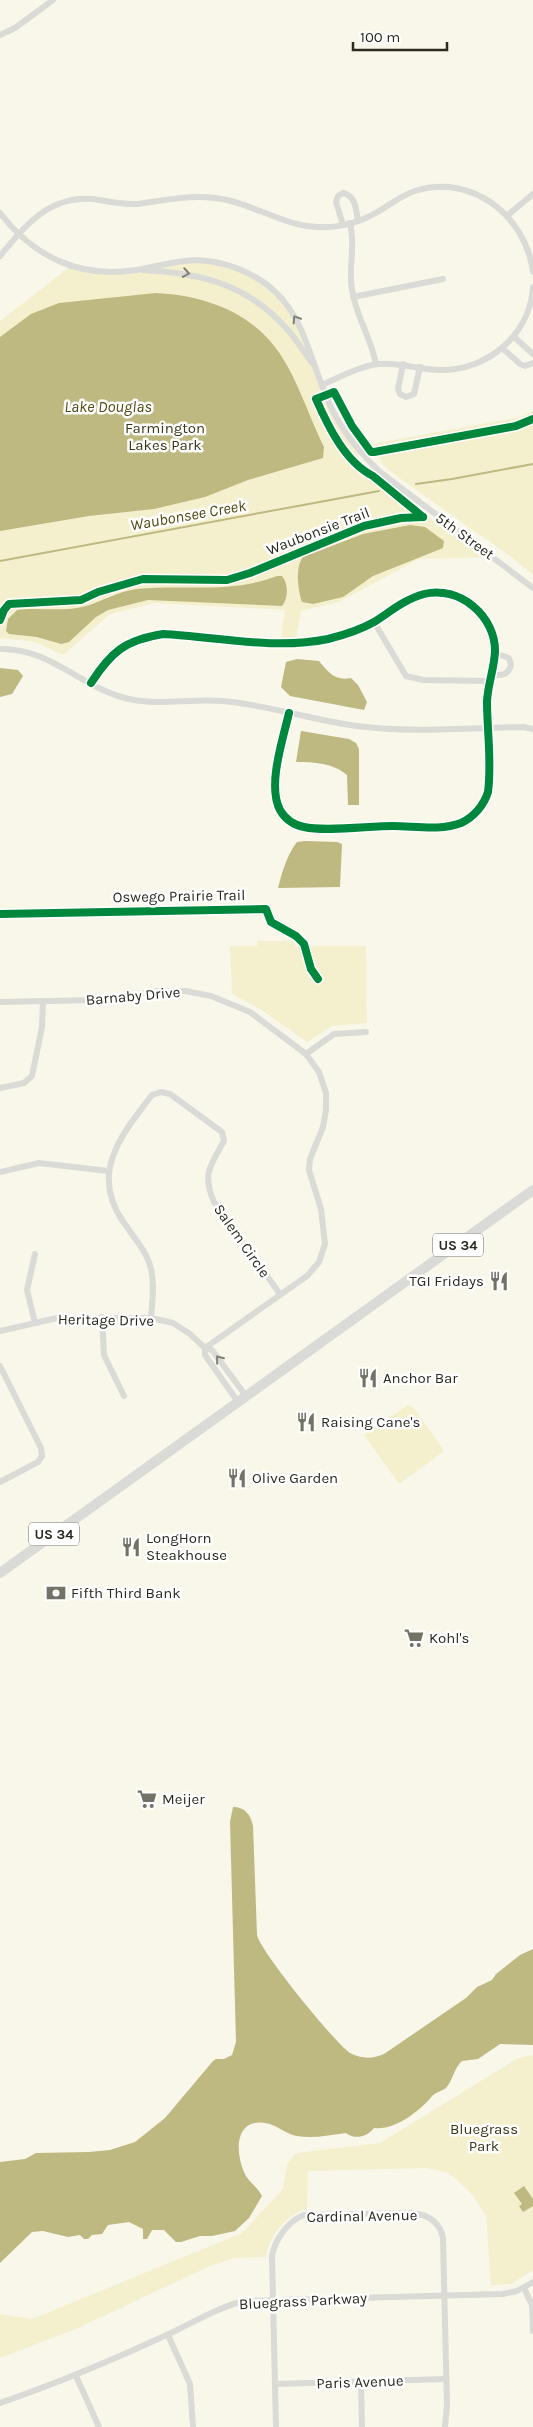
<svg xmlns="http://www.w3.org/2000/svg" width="533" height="2427" font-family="Karla,sans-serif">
	<rect width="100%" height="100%" fill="#f9f7e9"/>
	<g fill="#f4f0cd">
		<path d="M197,260L248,273L288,307L325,395L360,453L357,457C394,496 446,532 494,557L419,559L339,602L301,611L296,638H281L285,610L155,603L110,614L63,655L35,642L0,638V321L71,266L97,272Z"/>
		<polygon points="533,411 533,575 511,557 398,477 383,465 371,444 521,417"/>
		<polygon points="257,941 295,941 295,946 366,946 367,1023 332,1026 307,1042 260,1009 232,994 230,946 257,946"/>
		<polygon points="408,1405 413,1407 443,1449 443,1452 399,1484 364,1435"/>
		<path d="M533,2055V2270L511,2284L491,2285L486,2216L472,2194L455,2178L446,2172L426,2168L308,2171L307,2209C286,2214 270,2235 266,2257L234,2258L210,2266L76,2329L0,2358V2314L32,2319L242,2233L283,2189L287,2164L296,2153L380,2143L518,2058Z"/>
	</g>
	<g fill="#beb881">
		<path d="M156,293C200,295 247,310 275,347C297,376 308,415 324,447L323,458L248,480L205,497L154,509L89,516L0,531V337L31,314L59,303Z"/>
		<path d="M410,525L425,527L444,541L443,548L373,576L343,597L313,604L302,602C298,590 295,567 303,557L363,534Z"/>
		<path d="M277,576H282C289,584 288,599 282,606L148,600L108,610L96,617L69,642L61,644L37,637L9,634L6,631L8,619L17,610C38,607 60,612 82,607C100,603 118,591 137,589C184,584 231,594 277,576Z"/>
		<path d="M297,659L319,661C329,673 335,681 351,678L358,685L367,702L364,710L290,696L281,687L286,662Z"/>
		<polygon points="0,668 18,670 23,676 12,694 0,697"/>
		<path d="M301,731L349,739L356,743L359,749V805H348L347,775C333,763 314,762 296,762Z"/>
		<path d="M305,841L337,842L342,844L340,887L278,888C282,872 287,855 297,842Z"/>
		<path d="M233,1807C245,1807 251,1815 253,1826L257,1935C260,1951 336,2044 350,2053C361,2059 373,2059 384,2054L466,1998L477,1987L492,1980L496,1974L520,1955L533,1949V2045L500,2044L478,2059L462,2061C454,2068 453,2080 446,2088C442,2091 436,2092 432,2096C420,2111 394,2131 374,2128C367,2137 355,2140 346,2133C330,2135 313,2139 297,2136C285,2134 276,2124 265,2123C235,2118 235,2152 244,2172C248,2182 257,2186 262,2196L249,2218L235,2231L212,2236H200L181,2242H176L164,2230H152L147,2239H143V2229L129,2222L108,2225L102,2234L92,2235L88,2239H84L80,2235L68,2237L43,2231L32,2232L0,2263V2162L25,2159L36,2153L89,2152L110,2150L135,2142L165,2118L213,2061L216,2059H224L232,2055L236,2042L230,1822Z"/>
		<polygon points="524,2186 533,2199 533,2206 523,2212 519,2206 522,2204 514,2193"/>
	</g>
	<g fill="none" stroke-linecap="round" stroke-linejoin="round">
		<g stroke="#beb881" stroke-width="2">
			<polyline points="416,484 452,479 533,464"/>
			<polyline points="0,561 379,491"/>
		</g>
		<g stroke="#dadad6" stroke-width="6">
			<polyline points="0,35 15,28 53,0"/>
			<path d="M0,213C34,257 80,279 136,270C174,263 197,253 236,268C306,294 304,352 332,409C344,434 360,453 380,472L533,588"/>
			<polyline points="508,215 533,194"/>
			<path d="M350,223C356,247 348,267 352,290C356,316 371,338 376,364"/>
			<path d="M343,225L336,202L338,196L343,193C356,196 356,210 358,221"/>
			<path d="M0,256C25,226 48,196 92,199C107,201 122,205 137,204C168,200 196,193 227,200C258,207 286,226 318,227C339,228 361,222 379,211C391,204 402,195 415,191C472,173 526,216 533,272"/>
			<path d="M143,270C201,273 247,284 287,329C296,339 304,352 312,363"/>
			<polyline points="353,297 443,279"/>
			<polyline points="514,337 533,354"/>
			<polyline points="502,348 520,364 525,366 533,363"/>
			<polyline points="403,364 398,389 400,394 406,397 414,394 420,367"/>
			<path d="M322,385C340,377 360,366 379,364C400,362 419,370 440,370C487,371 530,335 533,287"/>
			<polyline points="374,622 406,676 423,680 489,681"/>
			<path d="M0,649C52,648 82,689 129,699C160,706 191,698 223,701C268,705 312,720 357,726C411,733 468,728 523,727L533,729"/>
			<path d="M491,674C500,676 508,676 511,665L509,658L495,653"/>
			<path d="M91,683C111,652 125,640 163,634C217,637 275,650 328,639C344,635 360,630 374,622C390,612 405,599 424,594C459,585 496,616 495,652C494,669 488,684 487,701C487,731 492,762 488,792C484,805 474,817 461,823C441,831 414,826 393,826C369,826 326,832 304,827C294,825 285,819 280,810C267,786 283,739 289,713"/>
			<polyline points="0,1002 98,1000 157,991 185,991 211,996 250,1012 306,1054 319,1072 326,1093 326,1110 323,1127 310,1159 309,1170 321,1209 325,1244 319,1262 307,1276 205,1348"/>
			<polyline points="306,1054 334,1034 366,1032"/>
			<polyline points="0,1088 24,1083 32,1076 42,1027 43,1001"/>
			<polyline points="0,1172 39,1163 108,1171"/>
			<polyline points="102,1317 104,1355 124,1396"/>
			<path d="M151,1318C152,1302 155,1285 151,1269C147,1251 132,1235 122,1220C90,1172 122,1134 152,1095L161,1092L170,1094L222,1132L224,1141C210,1166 202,1174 214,1202L280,1294"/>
			<polyline points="35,1323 27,1290 35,1254"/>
			<polyline points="0,1331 57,1318 151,1318 173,1323 190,1334 205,1348 212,1350 246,1396"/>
			<polyline points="205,1348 205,1355 238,1402"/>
			<polyline points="0,1366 41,1448 42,1456 38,1462 0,1482"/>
			<polyline points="524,2288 532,2305 533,2331"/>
			<polyline points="168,2335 190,2384 193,2427"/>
			<polyline points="76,2376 99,2427"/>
			<polyline points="361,2382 362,2427"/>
			<polyline points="275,2384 446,2379"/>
			<path d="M0,2403C55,2384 108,2362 160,2338C188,2326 215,2308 244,2301L503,2294L517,2291L533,2282"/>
			<path d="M276,2427L272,2256C275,2239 288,2221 304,2215L413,2213C428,2215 440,2222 443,2238L447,2405L445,2427"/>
		</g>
		<polyline stroke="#dadad6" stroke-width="10" points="0,1573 533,1190"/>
		<defs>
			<g id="cycleway">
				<path d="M423,517L373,476C345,462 328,426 316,399L334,392L352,426L371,452H374L516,426L533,419"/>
				<polyline points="0,620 4,610 9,604 81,600 98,592 143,579 227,580 250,573 364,526 401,518 423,517"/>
				<path d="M91,683C111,652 125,640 163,634C217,637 275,650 328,639C344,635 360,630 374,622C390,612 405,599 424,594C459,585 496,616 495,652C494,669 488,684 487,701C487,731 492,762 488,792C484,805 474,817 461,823C441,831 414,826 393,826C369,826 326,832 304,827C294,825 285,819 280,810C267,786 283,739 289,713"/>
				<polyline points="0,914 266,909 271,922 296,936 304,944 311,969 318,979"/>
			</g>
		</defs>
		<use href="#cycleway" stroke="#fff" stroke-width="11"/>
		<use href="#cycleway" stroke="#00873e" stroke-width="8"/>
	</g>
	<defs><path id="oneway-chevron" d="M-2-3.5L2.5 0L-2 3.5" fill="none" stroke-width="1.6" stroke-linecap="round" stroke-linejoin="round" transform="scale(1.25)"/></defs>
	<g stroke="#82827b">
		<use href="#oneway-chevron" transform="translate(186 273) rotate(9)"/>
		<use href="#oneway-chevron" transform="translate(296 319) rotate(-122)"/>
		<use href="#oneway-chevron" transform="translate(219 1359) rotate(-129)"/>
	</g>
	<defs>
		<symbol id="restaurant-bare" viewBox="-9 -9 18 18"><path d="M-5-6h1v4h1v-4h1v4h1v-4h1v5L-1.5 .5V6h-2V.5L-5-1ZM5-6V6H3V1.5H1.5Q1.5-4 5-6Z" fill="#727266" stroke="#fff" stroke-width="2.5" paint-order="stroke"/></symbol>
		<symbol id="bank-bare" viewBox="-9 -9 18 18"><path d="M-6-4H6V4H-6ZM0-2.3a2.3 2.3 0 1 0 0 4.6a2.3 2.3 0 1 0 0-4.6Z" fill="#727266" stroke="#fff" stroke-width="2.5" paint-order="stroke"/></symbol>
		<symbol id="supermarket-bare" viewBox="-9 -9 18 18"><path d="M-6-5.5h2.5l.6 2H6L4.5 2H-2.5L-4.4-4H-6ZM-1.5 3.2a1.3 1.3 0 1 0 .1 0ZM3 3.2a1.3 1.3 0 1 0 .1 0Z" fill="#727266" stroke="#fff" stroke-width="2.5" paint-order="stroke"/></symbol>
	</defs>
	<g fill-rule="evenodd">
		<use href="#restaurant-bare" x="485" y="1267" width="28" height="28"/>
		<use href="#restaurant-bare" x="354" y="1364" width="28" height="28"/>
		<use href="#restaurant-bare" x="292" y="1408" width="28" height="28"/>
		<use href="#restaurant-bare" x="223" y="1464" width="28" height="28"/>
		<use href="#restaurant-bare" x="117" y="1533" width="28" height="28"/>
		<use href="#bank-bare" x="42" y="1579" width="28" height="28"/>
		<use href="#supermarket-bare" x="400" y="1624" width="28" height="28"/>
		<use href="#supermarket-bare" x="133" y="1785" width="28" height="28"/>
	</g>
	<g text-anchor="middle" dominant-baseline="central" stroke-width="5" stroke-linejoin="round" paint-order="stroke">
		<g fill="#fff" stroke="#6a6a63" stroke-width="1">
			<rect x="433" y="1233.5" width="50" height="23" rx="4"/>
			<rect x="29" y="1522.5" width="50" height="23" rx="4"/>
		</g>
		<g font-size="14" font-weight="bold" fill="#2a2a20">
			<text x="458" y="1245">US 34</text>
			<text x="54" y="1534">US 34</text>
		</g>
		<g font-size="15" fill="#3a3616" stroke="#fff">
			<text x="165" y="428">Farmington<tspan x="165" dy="17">Lakes Park</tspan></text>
			<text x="484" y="2129">Bluegrass<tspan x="484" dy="17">Park</tspan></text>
		</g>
		<g font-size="15" fill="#2a2a20" stroke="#fff">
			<text transform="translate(318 531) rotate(-21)">Waubonsie Trail</text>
			<text transform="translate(465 536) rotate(36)">5th Street</text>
			<text transform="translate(179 896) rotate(-1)">Oswego Prairie Trail</text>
			<text transform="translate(133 996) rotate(-5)">Barnaby Drive</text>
			<text transform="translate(242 1241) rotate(55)">Salem Circle</text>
			<text transform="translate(106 1320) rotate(1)">Heritage Drive</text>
			<text transform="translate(362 2216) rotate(-1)">Cardinal Avenue</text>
			<text transform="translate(303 2301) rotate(-3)">Bluegrass Parkway</text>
			<text transform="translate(360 2382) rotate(-2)">Paris Avenue</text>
		</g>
		<g font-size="15" fill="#2a2a20" stroke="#fff" text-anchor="start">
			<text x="484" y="1281" text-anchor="end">TGI Fridays</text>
			<text x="383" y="1378">Anchor Bar</text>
			<text x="321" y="1422">Raising Cane's</text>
			<text x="252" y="1478">Olive Garden</text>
			<text x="146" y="1538">LongHorn<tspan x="146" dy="17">Steakhouse</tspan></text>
			<text x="71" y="1593">Fifth Third Bank</text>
			<text x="429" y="1638">Kohl's</text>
			<text x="162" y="1799">Meijer</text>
		</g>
		<g font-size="16" font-style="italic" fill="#514b13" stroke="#fff">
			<text x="108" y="406">Lake Douglas</text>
			<text transform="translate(188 515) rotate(-10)">Waubonsee Creek</text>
		</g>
	</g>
	<path d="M353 42v8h94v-8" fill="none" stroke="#2a2a20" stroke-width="2.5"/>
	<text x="360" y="42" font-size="15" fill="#2a2a20" stroke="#ffffff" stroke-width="4" paint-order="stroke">100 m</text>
</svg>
